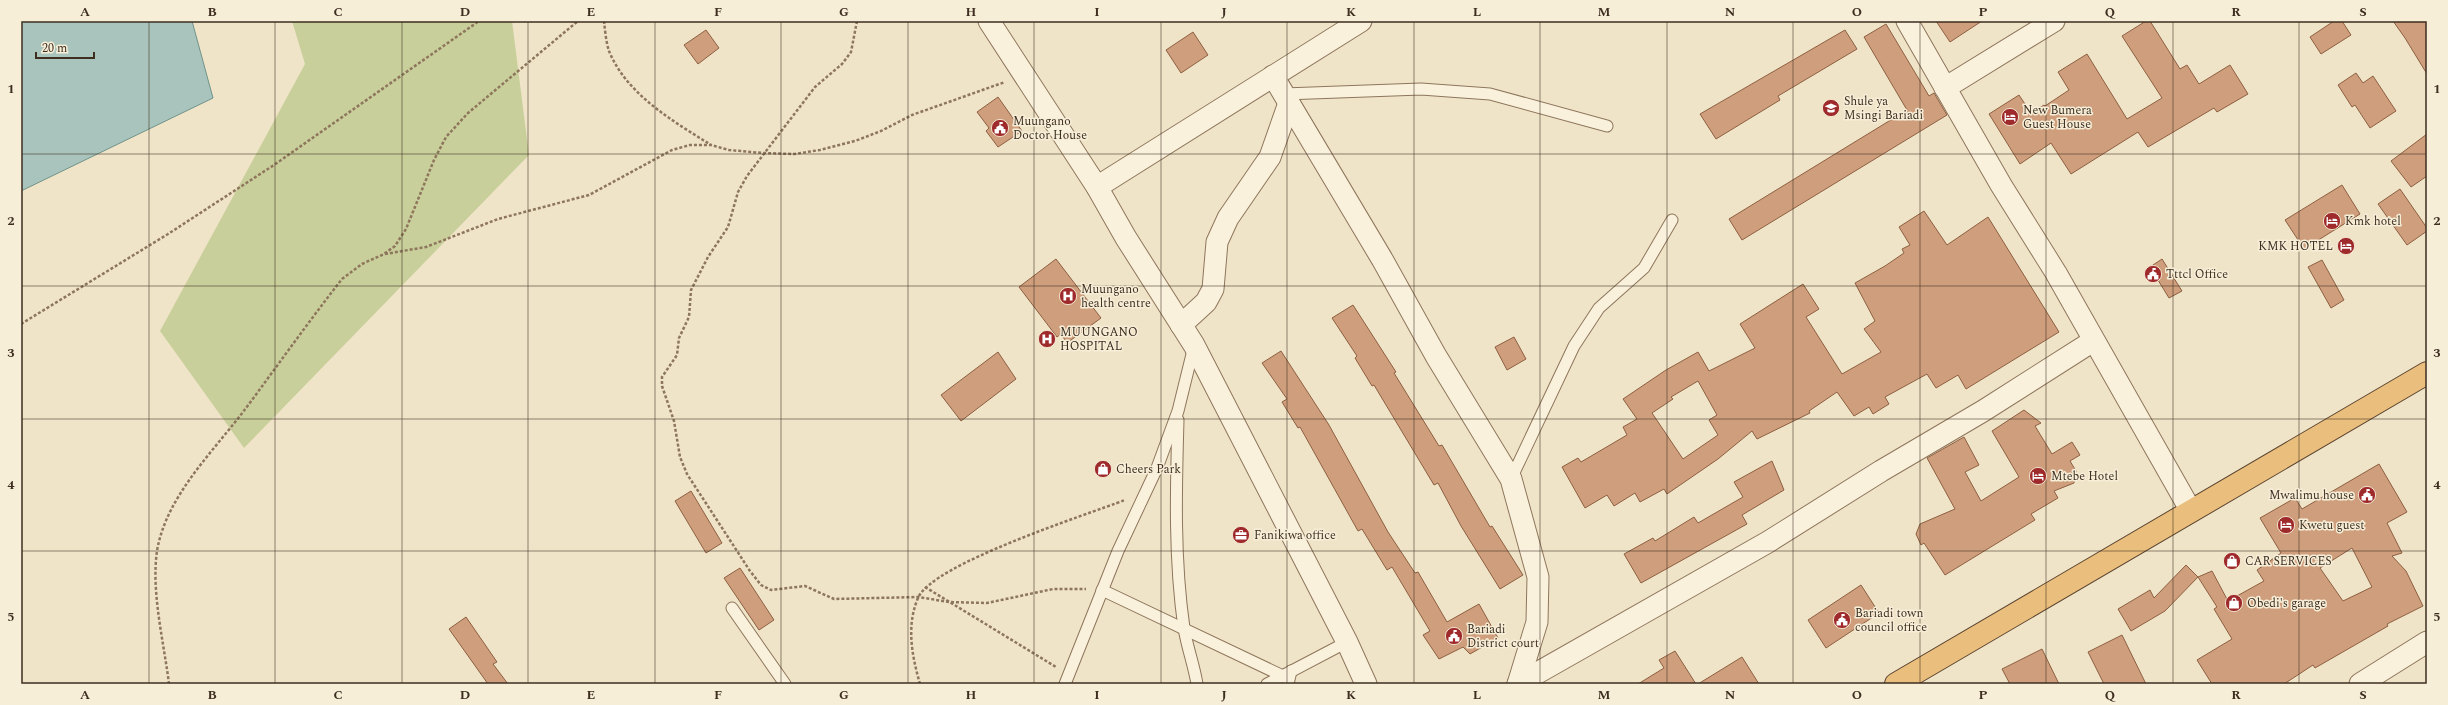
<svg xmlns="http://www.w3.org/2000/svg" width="2448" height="705" font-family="Spectral,serif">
	<rect width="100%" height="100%" fill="#f0e4c8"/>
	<polygon fill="#c9cf9b" points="292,21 512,21 529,155 244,448 160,331 305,64"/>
	<polygon fill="#a9c4bc" stroke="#6f938a" points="21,21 192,21 213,98 21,191"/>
	<g fill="#cf9f7d" stroke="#8d5f41" fill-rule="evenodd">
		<polygon points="1936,21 1982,21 1950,42"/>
		<polygon points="2146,21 2150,21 2180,69 2187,65 2199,84 2230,65 2248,94 2217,112 2214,108 2148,147 2138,132 2071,174 2051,143 2020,164 1989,114 2019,95 2031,113 2044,105 2045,106 2069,90 2058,72 2087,54 2127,119 2162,98 2122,36"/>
		<polygon points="2334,21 2342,21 2351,35 2321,54 2310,37"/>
		<polygon points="2393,21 2427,21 2427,74 2405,38"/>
		<polygon points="1886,24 1929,96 1934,93 1947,115 1742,240 1729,219 1907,110 1864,37"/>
		<polygon points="706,30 719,48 698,64 684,45"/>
		<polygon points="1845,30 1857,49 1778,96 1780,100 1716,139 1700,114"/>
		<polygon points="1193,32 1208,55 1181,73 1166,50"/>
		<polygon points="2356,73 2363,83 2373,76 2396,111 2370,128 2355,105 2352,107 2338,85"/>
		<polygon points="998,97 1022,131 998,147 986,131 989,128 977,112"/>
		<polygon points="2427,134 2427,176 2411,187 2391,161"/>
		<polygon points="2342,185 2360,214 2304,249 2285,220"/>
		<polygon points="2400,189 2427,228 2427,231 2407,245 2378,204"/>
		<path d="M1924,211L1947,245L1988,217L2059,332L1966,389L1958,375L1936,388L1927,374L1885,397L1889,404L1873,414L1869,407L1854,416L1837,392L1809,411L1810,413L1757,439L1752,431L1718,459L1667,494L1664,489L1640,502L1635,493L1614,506L1607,495L1585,508L1562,467L1578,458L1581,462L1627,435L1623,427L1637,419L1623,399L1666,370L1698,352L1709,371L1755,348L1740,324L1803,284L1819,309L1806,317L1842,374L1881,352L1864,329L1875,321L1855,283L1885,266L1904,253L1902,249L1910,245L1899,227ZM1698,381L1717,415L1709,420L1718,435L1683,459L1652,413L1673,399L1671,397Z"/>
		<polygon points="1056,259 1101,318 1067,343 1061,334 1057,337 1019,287"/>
		<polygon points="2162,259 2182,291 2169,298 2150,267"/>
		<polygon points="2322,260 2344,300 2331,308 2308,267"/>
		<polygon points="1353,305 1396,372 1394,373 1439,446 1442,445 1490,527 1492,526 1523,575 1500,589 1461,526 1438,483 1434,485 1374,385 1372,386 1355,358 1357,356 1332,318"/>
		<polygon points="1514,337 1526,359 1507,370 1495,347"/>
		<polygon points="1281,351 1329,425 1388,532 1415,573 1418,572 1447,622 1479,604 1498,638 1470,654 1463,647 1439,659 1423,635 1430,631 1392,567 1387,570 1362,529 1358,531 1300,427 1298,428 1282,402 1287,399 1262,363"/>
		<polygon points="998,352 1016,379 961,421 941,395"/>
		<polygon points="2024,410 2041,423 2035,426 2052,454 2072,442 2080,455 2070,461 2076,471 2074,483 2054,491 2058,498 2031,514 2035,520 1945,575 1924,543 1921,545 1916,534 1920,524 1955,509 1927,458 1964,437 1979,465 1965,472 1981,501 2019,477 1992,431"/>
		<polygon points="1772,461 1784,490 1742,515 1747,524 1641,583 1624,554 1653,538 1655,541 1694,517 1698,523 1743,497 1734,482"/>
		<path d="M2379,464L2407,512L2387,523L2402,553L2392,556L2406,571L2423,606L2387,624L2388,626L2315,668L2313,665L2284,684H2212L2197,660L2232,639L2214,609L2217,607L2198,577L2212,571L2228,601L2264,581L2257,570L2281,553L2260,518L2295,498L2302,509ZM2352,548L2372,587L2343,601L2320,568Z"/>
		<polygon points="691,491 722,543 706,553 675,501"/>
		<polygon points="2186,565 2198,577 2165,611 2131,631 2118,609 2150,590 2154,598"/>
		<polygon points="740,568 774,620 759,630 724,578"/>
		<polygon points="1861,585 1879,613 1826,648 1808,620"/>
		<polygon points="466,617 497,662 493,664 508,684 488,684 449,629"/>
		<polygon points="2122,635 2146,684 2104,684 2088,652"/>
		<polygon points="2042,649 2059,684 2010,684 2002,669"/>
		<polygon points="1675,651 1696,684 1638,684 1664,668 1659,660"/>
		<polygon points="1742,657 1759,684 1698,684"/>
	</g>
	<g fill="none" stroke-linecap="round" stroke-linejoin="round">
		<defs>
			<g id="service">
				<polyline points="1284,94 1421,89 1490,94 1607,126"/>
				<path d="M1178,420C1176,489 1174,559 1184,628C1187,647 1194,665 1197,684"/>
				<polyline points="1511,479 1574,346 1599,308 1644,268 1672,220"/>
				<polyline points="1102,590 1283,676"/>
				<polyline points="732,608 785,684"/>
				<polyline points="1065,684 1118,551 1157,468 1178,411 1194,346"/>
				<polyline points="1267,684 1347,642"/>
				<polyline points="1288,684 1291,671"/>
			</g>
			<g id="minor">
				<polyline points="989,21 1097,187 1126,238 1194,345 1347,642 1366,684"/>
				<polyline points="1907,21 2001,185 2056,273 2191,511"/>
				<polyline points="1273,76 1382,259 1436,356 1511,479 1538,577 1537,622 1518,684"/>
				<polyline points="1945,88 2054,21"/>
				<polyline points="1097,187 1361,21"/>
				<polyline points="1181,325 1206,302 1213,289 1217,242 1228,218 1270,157 1289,103"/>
				<polyline points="1518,684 1768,542 1881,471 1983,411 2093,341"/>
				<polyline points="2360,684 2427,642"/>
			</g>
			<polyline id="trunk" points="1896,684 2427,373"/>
		</defs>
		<use href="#service" stroke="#8d765c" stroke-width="13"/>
		<use href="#minor" stroke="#8d765c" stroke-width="23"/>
		<use href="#trunk" stroke="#5b4430" stroke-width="24"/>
		<g stroke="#8d765c" stroke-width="2.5" stroke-dasharray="3 2" stroke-linecap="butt">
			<path d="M604,21C605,30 606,42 609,51C627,95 673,121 711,145"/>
			<polyline points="857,21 851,52 842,64 815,87 747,176 738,192 728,227 708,257 691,290 689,317 679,338 677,355 662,377 662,386 674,421 680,457 687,474 750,571 761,585 771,590 805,586 834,599 918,597 949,602 987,603 1053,589 1086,589"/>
			<polyline points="385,254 426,247 498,219 589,195 672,150 690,145 711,145 729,150 763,153 794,154 820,150 855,141 881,131 912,115 1005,82"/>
			<polyline points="21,324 168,234 274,165 479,21"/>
			<polyline points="925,587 1056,667"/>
			<path d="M169,684C164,643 151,592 157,551C166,496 214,451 246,408C278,365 309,321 342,279L362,264L384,254L395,246L406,229L434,160L446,137L468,113L578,21"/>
			<path d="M920,684C912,656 906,626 918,598C932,564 1086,515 1125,500"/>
		</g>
		<use href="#service" stroke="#faf1dc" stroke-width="11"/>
		<use href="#minor" stroke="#faf1dc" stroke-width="21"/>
		<use href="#trunk" stroke="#eabe7c" stroke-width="22"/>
	</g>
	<path fill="none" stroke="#3d2e20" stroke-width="1" stroke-opacity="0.55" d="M149,21V684M275,21V684M402,21V684M528,21V684M655,21V684M781,21V684M908,21V684M1034,21V684M1161,21V684M1287,21V684M1414,21V684M1540,21V684M1667,21V684M1793,21V684M1920,21V684M2046,21V684M2173,21V684M2299,21V684M21,154H2427M21,286H2427M21,419H2427M21,551H2427"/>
	<defs>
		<symbol id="school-disc" viewBox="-11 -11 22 22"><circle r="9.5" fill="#9e2a2b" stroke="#f7eed8"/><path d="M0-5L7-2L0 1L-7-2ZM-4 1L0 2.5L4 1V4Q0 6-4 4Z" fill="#fff"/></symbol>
		<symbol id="hotel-disc" viewBox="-11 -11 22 22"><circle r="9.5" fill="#9e2a2b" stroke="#f7eed8"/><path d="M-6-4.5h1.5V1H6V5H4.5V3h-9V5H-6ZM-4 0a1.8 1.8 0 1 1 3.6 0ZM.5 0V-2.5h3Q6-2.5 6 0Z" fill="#fff"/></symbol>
		<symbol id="civic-disc" viewBox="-11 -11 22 22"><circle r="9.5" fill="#9e2a2b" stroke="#f7eed8"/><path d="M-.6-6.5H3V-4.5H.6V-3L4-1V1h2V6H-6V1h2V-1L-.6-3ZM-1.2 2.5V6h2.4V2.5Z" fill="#fff"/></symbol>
		<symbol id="hospital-disc" viewBox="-11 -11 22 22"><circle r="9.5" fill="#9e2a2b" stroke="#f7eed8"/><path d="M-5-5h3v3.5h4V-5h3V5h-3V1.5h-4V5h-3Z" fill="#fff"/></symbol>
		<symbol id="shop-disc" viewBox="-11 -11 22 22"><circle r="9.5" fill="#9e2a2b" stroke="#f7eed8"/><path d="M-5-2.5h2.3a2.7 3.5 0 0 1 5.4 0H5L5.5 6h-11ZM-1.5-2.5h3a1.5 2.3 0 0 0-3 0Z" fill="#fff"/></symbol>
		<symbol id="office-disc" viewBox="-11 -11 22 22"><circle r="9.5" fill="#9e2a2b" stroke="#f7eed8"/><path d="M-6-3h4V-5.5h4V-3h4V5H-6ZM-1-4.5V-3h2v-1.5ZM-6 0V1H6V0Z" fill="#fff"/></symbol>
	</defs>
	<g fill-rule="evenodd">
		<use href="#school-disc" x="1821" y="98" width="20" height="20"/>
		<use href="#hotel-disc" x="2000" y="107" width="20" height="20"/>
		<use href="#civic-disc" x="990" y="118" width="20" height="20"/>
		<use href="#hotel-disc" x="2322" y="211" width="20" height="20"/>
		<use href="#hotel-disc" x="2336" y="236" width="20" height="20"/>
		<use href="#civic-disc" x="2143" y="264" width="20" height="20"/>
		<use href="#hospital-disc" x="1058" y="286" width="20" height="20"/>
		<use href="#hospital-disc" x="1037" y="329" width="20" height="20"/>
		<use href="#shop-disc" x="1093" y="459" width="20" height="20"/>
		<use href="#hotel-disc" x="2028" y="466" width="20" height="20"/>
		<use href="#civic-disc" x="2357" y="485" width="20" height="20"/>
		<use href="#hotel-disc" x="2276" y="515" width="20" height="20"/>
		<use href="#office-disc" x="1231" y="525" width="20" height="20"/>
		<use href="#shop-disc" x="2222" y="551" width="20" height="20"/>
		<use href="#shop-disc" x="2224" y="593" width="20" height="20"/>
		<use href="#civic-disc" x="1832" y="610" width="20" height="20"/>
		<use href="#civic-disc" x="1444" y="626" width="20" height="20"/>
	</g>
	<g text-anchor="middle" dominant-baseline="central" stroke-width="3" stroke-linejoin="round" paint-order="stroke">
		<g font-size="12" fill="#3d2e20" stroke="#f7eed8" text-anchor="start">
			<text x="1844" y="101">Shule ya<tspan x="1844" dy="14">Msingi Bariadi</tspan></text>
			<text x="2023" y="110">New Bumera<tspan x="2023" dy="14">Guest House</tspan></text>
			<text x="1013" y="121">Muungano<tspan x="1013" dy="14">Doctor House</tspan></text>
			<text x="2345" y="221">Kmk hotel</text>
			<text x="2333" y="246" text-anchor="end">KMK HOTEL</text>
			<text x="2166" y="274">Tttcl Office</text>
			<text x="1081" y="289">Muungano<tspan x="1081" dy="14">health centre</tspan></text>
			<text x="1060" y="332">MUUNGANO<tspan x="1060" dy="14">HOSPITAL</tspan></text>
			<text x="1116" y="469">Cheers Park</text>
			<text x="2051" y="476">Mtebe Hotel</text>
			<text x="2354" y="495" text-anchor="end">Mwalimu house</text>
			<text x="2299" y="525">Kwetu guest</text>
			<text x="1254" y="535">Fanikiwa office</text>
			<text x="2245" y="561">CAR SERVICES</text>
			<text x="2247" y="603">Obedi's garage</text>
			<text x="1855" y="613">Bariadi town<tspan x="1855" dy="14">council office</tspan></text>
			<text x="1467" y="629">Bariadi<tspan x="1467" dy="14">District court</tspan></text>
		</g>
	</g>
	<rect width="2448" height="705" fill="none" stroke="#f7eed8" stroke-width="44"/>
	<path d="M36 52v6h58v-6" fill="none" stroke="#3d2e20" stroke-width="2"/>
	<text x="42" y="52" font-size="12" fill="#3d2e20" stroke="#f7eed8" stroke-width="3" paint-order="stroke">20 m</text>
	<rect x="22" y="22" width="2404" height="661" fill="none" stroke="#3d2e20" stroke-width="1.5"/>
	<g font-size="13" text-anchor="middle" font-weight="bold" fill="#3d2e20">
		<text x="85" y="16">A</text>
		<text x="212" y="16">B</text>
		<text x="338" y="16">C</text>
		<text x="465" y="16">D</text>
		<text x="591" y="16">E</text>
		<text x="718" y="16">F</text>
		<text x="844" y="16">G</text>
		<text x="971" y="16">H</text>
		<text x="1097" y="16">I</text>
		<text x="1224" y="16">J</text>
		<text x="1351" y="16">K</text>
		<text x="1477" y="16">L</text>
		<text x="1604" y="16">M</text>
		<text x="1730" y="16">N</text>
		<text x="1857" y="16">O</text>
		<text x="1983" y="16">P</text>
		<text x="2110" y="16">Q</text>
		<text x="2236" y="16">R</text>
		<text x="2363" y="16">S</text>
		<text x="11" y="93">1</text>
		<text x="2437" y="93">1</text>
		<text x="11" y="225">2</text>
		<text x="2437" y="225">2</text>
		<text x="11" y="357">3</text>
		<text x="2437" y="357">3</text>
		<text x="11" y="489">4</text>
		<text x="2437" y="489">4</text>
		<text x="11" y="621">5</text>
		<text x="2437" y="621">5</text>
		<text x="85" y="699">A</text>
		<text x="212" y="699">B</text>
		<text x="338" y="699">C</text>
		<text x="465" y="699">D</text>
		<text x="591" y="699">E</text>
		<text x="718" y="699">F</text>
		<text x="844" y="699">G</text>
		<text x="971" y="699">H</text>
		<text x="1097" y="699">I</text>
		<text x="1224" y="699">J</text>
		<text x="1351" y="699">K</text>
		<text x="1477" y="699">L</text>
		<text x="1604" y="699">M</text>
		<text x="1730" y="699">N</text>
		<text x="1857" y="699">O</text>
		<text x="1983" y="699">P</text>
		<text x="2110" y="699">Q</text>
		<text x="2236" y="699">R</text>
		<text x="2363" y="699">S</text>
	</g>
</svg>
